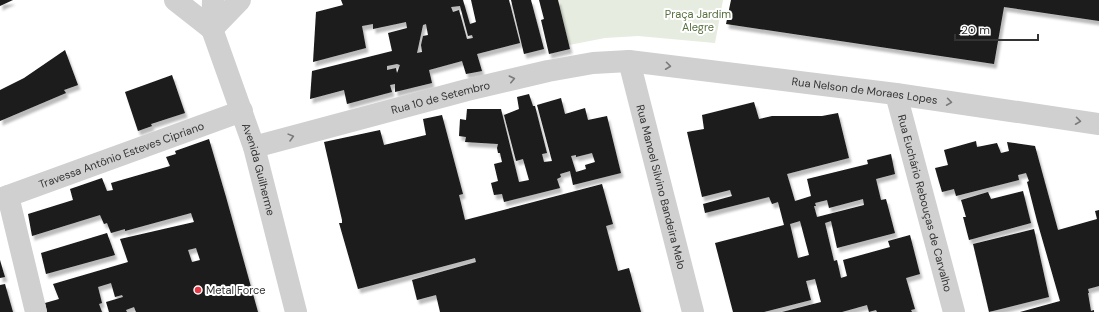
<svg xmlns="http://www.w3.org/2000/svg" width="1099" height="312" font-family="'DM Sans',sans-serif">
	<defs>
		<filter id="shadow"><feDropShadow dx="2.5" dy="4.5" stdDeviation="1" flood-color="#0004"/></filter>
	</defs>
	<rect width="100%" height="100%" fill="#fff"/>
	<polygon fill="#e6ecdf" points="558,0 723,0 715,43 638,36 605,38 569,45"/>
	<g fill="#1a1a1a" fill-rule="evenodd" filter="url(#shadow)">
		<polygon points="0,0 13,0 0,6"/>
		<path d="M341,0H463L470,24L476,22L471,0H509L520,43L477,54L482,71L466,74L462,61L429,70L432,83L395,92V84L390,85L392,92L347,104L344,90L310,99L312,71L392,51L388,33L407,28L406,22L373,29V24L362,26L366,48L313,62L316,12L343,5ZM460,6L468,36L472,35L473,38L467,39L459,10L453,12L451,7ZM426,24L428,35L423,36L421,45L422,52L417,53L423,25ZM397,64L400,65L397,73L396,68L387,70V66Z"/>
		<polygon points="511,0 531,0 544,49 524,54"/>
		<polygon points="539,0 558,0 570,49 549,54 541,20 544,19"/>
		<polygon points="731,0 1099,0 1099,21 1004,7 994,64 726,24"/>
		<polygon points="65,50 78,85 64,90 66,93 0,121 0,90 24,78"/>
		<polygon points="172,75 185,113 151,124 152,126 138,131 125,92"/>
		<path d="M529,94L533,106H535L547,153L542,154L544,162L552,161L537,105L561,98L565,114L585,108L588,120L607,116L621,173L573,185L570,171L560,174L561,177L557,179L560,188L504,202L502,194L494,195L491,183L498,181L494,164L502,162L500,153H498L497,148L498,144L465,142L466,137L459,136L460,119L466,120L467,109H501L519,182L529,180L523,159L516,161L504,115L519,109L517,97ZM592,153L595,162L585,165L586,169L576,172L571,156L576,155V157Z"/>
		<path d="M754,102L759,119L772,116H822L838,113L849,158L787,174L795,201L811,196L807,179L868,164L867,160L891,154L895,174L876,179L881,200L886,199L895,233L837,248L831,221L825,223L834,261L837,260L841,278L847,276L843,260L890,247L888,241L910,235L920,274L906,278L915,309L911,310L912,312H877L876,310L869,312L867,305L842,312H782L821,302L815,279L806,281L811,300L764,312H733L715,243L784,225L778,202L772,204L769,197L705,213L703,204L732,196L730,190L702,197L687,132L704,129L702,115ZM863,199L864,205L817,217L814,206H816L815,203L827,200L829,208ZM800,221L809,255L798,258L790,224Z"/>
		<polygon points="442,115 463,194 459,195 465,220 602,184 613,224 606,226 618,271 629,268 641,312 440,312 436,295 417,300 412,280 476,262 475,258 358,289 339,223 342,223 342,220 324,142 380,130 384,145 426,135 423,119"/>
		<path d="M209,139L226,197L258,312H136L134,307L126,310L127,312H109L106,302L123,297L122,295L115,297L111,283L98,287L102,303L99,304L102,312H47L45,303L59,299L53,284L128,262L120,239L194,222L191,213L125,231V229L111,233L107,223L104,224L100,215L32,236L28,214L73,200L70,189L102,178L107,191L113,190L111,183L170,166L166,157L176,154L175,151ZM196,248L200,260L192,262L188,250Z"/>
		<polygon points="976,141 977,147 997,143 1001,153 1009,151 1007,142 1035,146 1058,230 1097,219 1095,211 1099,210 1099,286 1088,289 1089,293 1088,293 1091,311 1094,310 1094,312 1020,312 1060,301 1037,221 1027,182 1029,181 1026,173 1018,175 1019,180 956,196 954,189 942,192 939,182 935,168 948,165 944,150"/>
		<polygon points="1023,191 1031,223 969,240 963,217 966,217 961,200 988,192 991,199"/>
		<polygon points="1034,229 1049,297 989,312 973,244"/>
		<polygon points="107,233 115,255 46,274 41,253"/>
		<polygon points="0,260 5,277 0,278"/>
		<polygon points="5,284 13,312 0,312 0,285"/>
	</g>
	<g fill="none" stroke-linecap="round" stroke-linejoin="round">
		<g stroke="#d0d0d0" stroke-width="22">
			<polyline points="212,29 240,0"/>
			<path id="s1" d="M629,61L693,312"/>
			<path id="s2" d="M896,94L954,312"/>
			<path id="s3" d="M254,147L467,90L548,71L593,63L629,61L896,94L1099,124"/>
			<polyline points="8,196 36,312"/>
			<path id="s4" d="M0,199L242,111"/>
		</g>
		<g stroke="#d0d0d0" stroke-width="22">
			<polyline points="175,0 212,29"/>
			<path id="s5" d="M213,0L212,29L254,147L296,312"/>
		</g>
	</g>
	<defs><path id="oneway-chevron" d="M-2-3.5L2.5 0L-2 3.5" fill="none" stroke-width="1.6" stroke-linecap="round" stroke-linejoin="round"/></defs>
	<g stroke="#7a7a7a">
		<use href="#oneway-chevron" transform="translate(668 66) rotate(7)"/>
		<use href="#oneway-chevron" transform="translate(512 79) rotate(-13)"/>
		<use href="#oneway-chevron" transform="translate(949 102) rotate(8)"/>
		<use href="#oneway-chevron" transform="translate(1078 121) rotate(8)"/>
		<use href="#oneway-chevron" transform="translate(291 137) rotate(-15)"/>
	</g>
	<circle fill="#e63946" stroke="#fff" stroke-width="1.5" cx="198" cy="290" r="4"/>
	<g text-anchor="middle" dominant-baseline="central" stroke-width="4" stroke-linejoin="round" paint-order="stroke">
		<g font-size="11" fill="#56703f" stroke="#fff">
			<text x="698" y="14">Praça Jardim<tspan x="698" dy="13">Alegre</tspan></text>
		</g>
		<g font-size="11" fill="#333" stroke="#fff">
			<text stroke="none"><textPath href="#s3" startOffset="623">Rua Nelson de Moraes Lopes</textPath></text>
			<text stroke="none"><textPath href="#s3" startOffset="193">Rua 10 de Setembro</textPath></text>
			<text stroke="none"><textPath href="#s4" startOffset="129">Travessa Antônio Esteves Cipriano</textPath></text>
			<text stroke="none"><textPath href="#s5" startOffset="177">Avenida Guilherme</textPath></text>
			<text stroke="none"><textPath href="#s1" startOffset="130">Rua Manoel Silvino Bandeira Melo</textPath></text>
			<text stroke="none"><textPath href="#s2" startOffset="113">Rua Euchário Rebouças de Carvalho</textPath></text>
		</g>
		<g font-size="11" fill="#333" stroke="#fff" text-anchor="start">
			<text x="206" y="290">Metal Force</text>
		</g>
	</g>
	<path d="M955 34v6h83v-6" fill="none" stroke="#333333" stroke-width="2"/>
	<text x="961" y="34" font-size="12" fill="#333333" stroke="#ffffff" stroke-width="3" paint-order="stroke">20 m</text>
</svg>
